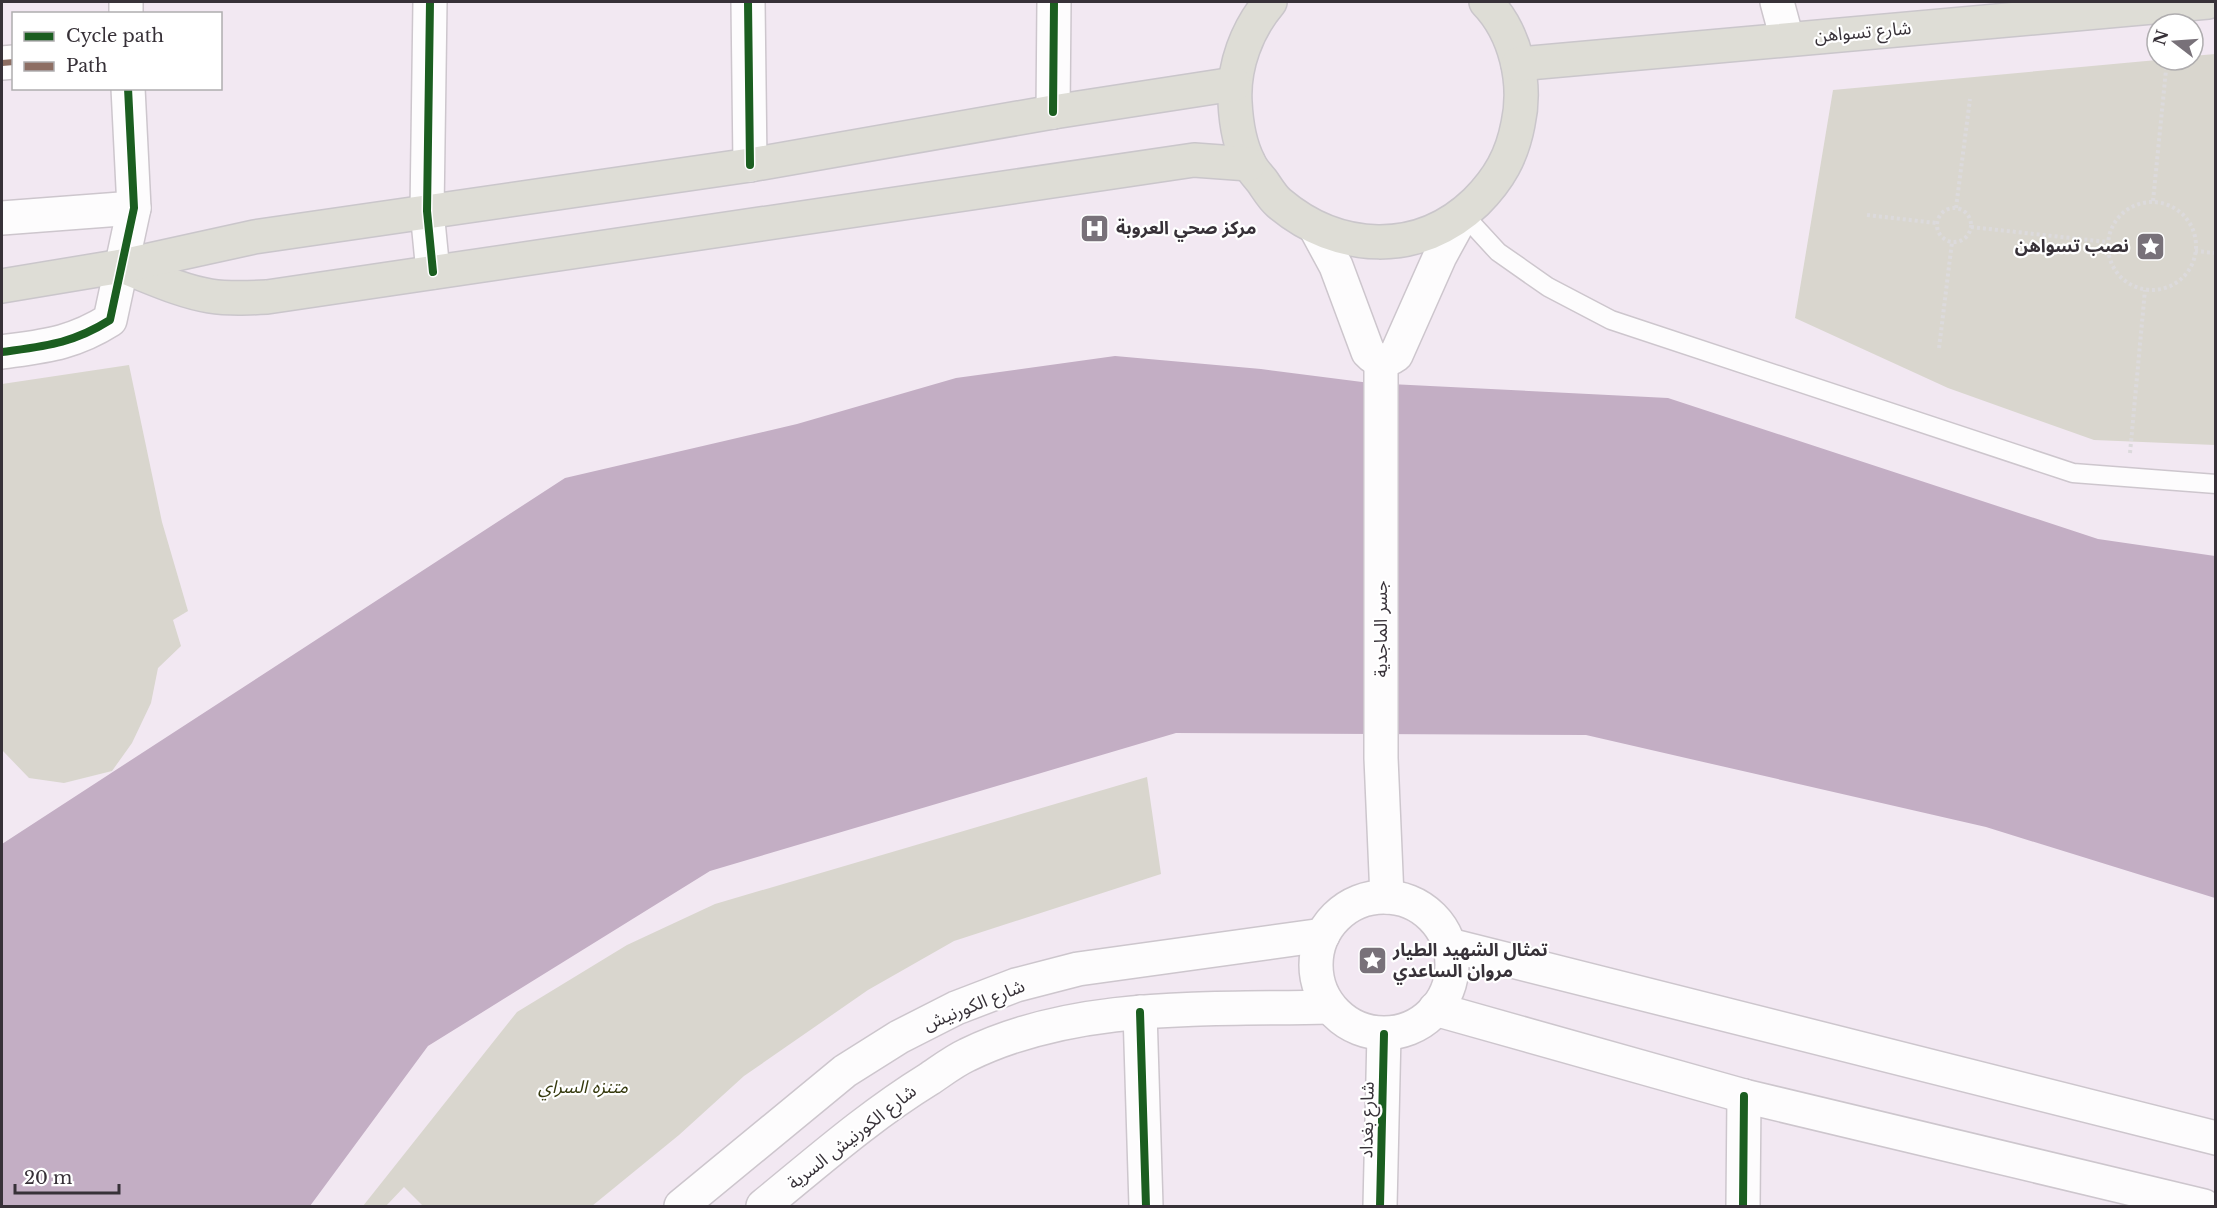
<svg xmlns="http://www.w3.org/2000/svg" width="2217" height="1208" font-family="'Libre Baskerville','Noto Sans Arabic',serif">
	<rect width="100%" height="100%" fill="#f2e8f2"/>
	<g fill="#d9d6ce">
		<polygon points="2215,54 2215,445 2094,440 1948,388 1795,318 1833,90 2157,60 2193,60 2193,56"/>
		<polygon points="129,365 162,522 188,611 173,620 181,646 158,668 151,703 132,743 112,771 64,783 29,778 2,750 2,384"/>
		<polygon points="1147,777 1161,874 954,941 868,990 744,1076 679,1135 592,1206 423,1206 404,1187 386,1206 363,1206 517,1012 627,945 715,904"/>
	</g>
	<polygon fill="#c3aec4" points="1115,356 1261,369 1370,383 1668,398 2098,539 2215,556 2215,898 1986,827 1586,735 1176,733 710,871 428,1046 310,1206 2,1206 2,844 565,478 797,424 956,378"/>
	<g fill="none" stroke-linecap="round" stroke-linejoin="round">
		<defs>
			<polyline id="lane" points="1463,214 1498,252 1548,287 1611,320 2073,473 2216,484"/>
			<g id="street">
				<polyline points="430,2 427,211 433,272"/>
				<polyline points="748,2 750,165"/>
				<polyline points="1777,2 1787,39"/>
				<polyline points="126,14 126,2"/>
				<polyline points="2,63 14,62"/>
				<polyline points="1053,112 1054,2"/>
				<polyline points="2,218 134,208"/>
				<path d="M2,352C44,346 72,344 110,320L134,208L128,88"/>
				<polyline points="1140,1012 1146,1206"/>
				<polyline points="1743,1206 1744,1096"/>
			</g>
			<g id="secondary">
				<path d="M1316,229L1336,266L1368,352C1377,362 1385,363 1396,355L1440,256L1463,214"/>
				<polyline points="1381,361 1381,758 1387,897"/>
				<circle cx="1384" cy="965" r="68"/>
				<polyline points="1449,945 2216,1138"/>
				<polyline points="1435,1009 1744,1096 2204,1206"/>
				<polyline points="681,1206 845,1071 899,1037 956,1008 1016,985 1078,969 1323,935"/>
				<path d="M763,1206C817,1162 869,1116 929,1079C941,1071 954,1061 967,1055C1077,1001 1210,1010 1329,1007"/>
				<polyline points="1380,1206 1384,1034"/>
			</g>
			<g id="primary">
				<path d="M1270,2C1247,29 1233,66 1235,102C1236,122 1239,144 1249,163C1252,170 1258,176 1262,181C1267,188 1272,197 1279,203C1338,253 1419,257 1476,202C1499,179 1512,156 1518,124C1527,83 1516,33 1486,2"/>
				<polyline points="1518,64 2208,2"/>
				<path d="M122,266C151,277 180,291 210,296C229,299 248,298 267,297L1194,160L1249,164"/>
				<polyline points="2,286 122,266 254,237 750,165 1053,112 1234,84"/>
			</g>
		</defs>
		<use href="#lane" stroke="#cdc6cd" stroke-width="21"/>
		<use href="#street" stroke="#cdc6cd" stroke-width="36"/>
		<use href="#secondary" stroke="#cdc6cd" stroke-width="36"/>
		<use href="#primary" stroke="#cac6cb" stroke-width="36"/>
		<g stroke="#dcdadc" stroke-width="4" stroke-dasharray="3 3" stroke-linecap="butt">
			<polyline points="2153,201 2167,60"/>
			<circle cx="2152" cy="246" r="44"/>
			<circle cx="1954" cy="225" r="17"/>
			<polyline points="1956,208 1970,99"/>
			<polyline points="1867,215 1936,223"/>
			<polyline points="1971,227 2107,242"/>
			<polyline points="2195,251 2216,253"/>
			<polyline points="1939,348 1952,242"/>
			<polyline points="2130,453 2145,290"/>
		</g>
		<use href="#lane" stroke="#fdfcfd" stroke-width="18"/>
		<use href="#street" stroke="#fdfcfd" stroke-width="33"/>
		<use href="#secondary" stroke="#fdfcfd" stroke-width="33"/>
		<use href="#primary" stroke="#deddd6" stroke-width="33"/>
		<polyline stroke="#8d6e63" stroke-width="6" stroke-dasharray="12 6" stroke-linecap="butt" points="2,63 14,62"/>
		<defs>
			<g id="cycleway">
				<polyline points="430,2 427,211 433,272"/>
				<polyline points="748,2 750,165"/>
				<polyline points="1053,112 1054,2"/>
				<path d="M2,352C44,346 72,344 110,320L134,208L128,88"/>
				<polyline points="1140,1012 1146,1206"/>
				<polyline points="1380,1206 1384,1034"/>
				<polyline points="1743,1206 1744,1096"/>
			</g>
		</defs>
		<use href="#cycleway" stroke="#fff" stroke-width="11"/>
		<use href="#cycleway" stroke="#1b5e20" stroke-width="8"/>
	</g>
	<defs>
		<symbol id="hospital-square" viewBox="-11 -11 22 22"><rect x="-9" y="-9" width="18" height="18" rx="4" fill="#787179" stroke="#fff"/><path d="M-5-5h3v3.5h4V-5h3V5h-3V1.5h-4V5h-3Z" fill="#fff"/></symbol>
		<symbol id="sight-square" viewBox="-11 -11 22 22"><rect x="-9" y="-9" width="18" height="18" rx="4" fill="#787179" stroke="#fff"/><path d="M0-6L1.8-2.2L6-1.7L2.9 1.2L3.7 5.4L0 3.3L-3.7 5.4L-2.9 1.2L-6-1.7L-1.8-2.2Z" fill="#fff"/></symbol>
	</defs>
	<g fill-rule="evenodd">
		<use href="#hospital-square" x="1078" y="212" width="33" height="33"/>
		<use href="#sight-square" x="2134" y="230" width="33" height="33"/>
		<use href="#sight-square" x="1356" y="944" width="33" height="33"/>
	</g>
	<g text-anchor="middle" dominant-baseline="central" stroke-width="4.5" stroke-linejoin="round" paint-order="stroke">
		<g font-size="18" fill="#373138" stroke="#fff">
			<text transform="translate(1863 32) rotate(-5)">شارع تسواهن</text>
			<text transform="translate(1381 629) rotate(-90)">جسر الماجدية</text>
			<text transform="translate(974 1005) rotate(-22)">شارع الكورنيش</text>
			<text transform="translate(1367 1120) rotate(-89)">شارع بغداد</text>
			<text transform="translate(852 1137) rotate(-38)">شارع الكورنيش السرية</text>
		</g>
		<g font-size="18" font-weight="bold" fill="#373138" stroke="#fff" text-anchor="start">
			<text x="1116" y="228">مركز صحي العروبة</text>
			<text x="2129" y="246" text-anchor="end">نصب تسواهن</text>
			<text x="1393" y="950">تمثال الشهيد الطيار<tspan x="1393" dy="21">مروان الساعدي</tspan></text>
		</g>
		<g font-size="18" font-style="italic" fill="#363a0e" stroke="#fff">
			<text x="583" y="1087">متنزه السراي</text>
		</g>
	</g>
	<rect width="2217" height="1208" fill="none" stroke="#373138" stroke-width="6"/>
	<rect x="12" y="12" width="210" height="78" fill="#ffffff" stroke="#afadaf" stroke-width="1.5"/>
	<rect x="24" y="32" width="30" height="9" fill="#1b5e20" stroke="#afadaf" stroke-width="1.5"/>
	<text x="66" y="42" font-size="18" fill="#373138">Cycle path</text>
	<rect x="24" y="62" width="30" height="9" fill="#8d6e63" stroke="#afadaf" stroke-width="1.5"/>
	<text x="66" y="72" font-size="18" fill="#373138">Path</text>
	<g transform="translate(2175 42) rotate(287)"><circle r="28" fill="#ffffff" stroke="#afadaf" stroke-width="1.5"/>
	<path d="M0-4.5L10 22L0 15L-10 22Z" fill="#787179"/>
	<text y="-9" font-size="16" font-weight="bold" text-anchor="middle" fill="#373138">N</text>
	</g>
	<path d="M15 1184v9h104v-9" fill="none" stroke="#373138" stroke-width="3"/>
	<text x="24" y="1184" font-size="18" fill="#373138" stroke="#ffffff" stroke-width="4.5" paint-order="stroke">20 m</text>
</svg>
